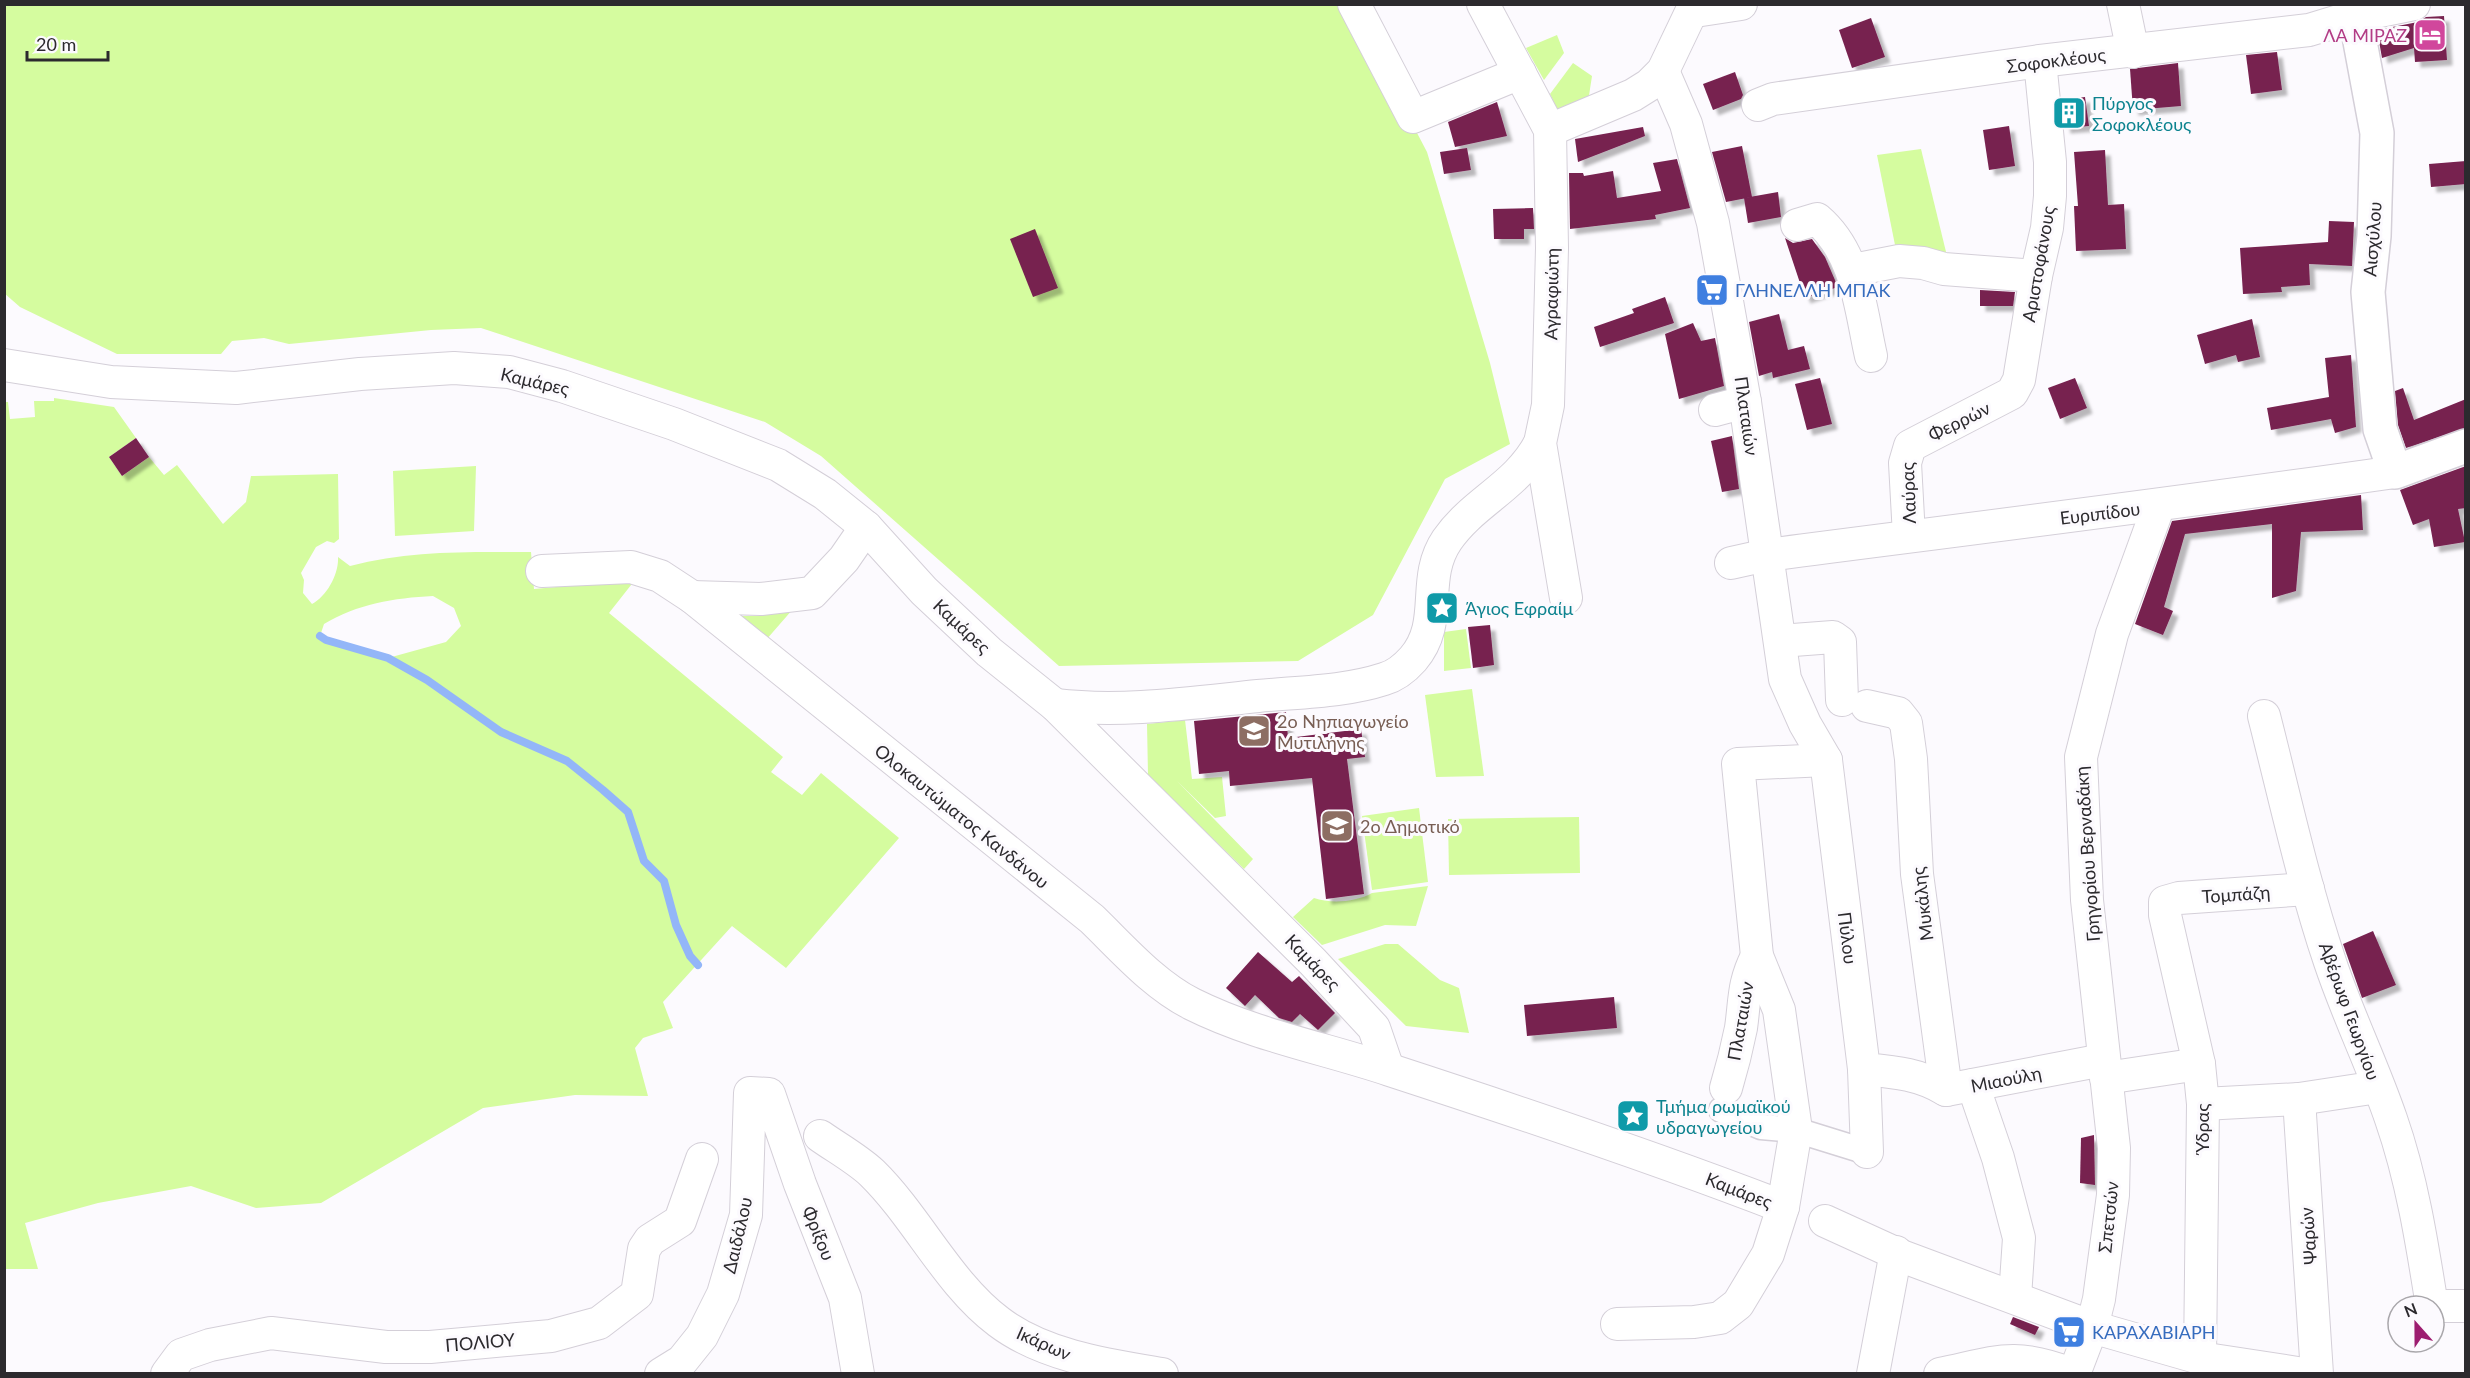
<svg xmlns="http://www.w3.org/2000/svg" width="2470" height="1378" font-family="Lato,sans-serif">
	<defs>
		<filter id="shadow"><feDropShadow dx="5.5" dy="5.5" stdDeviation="1.5" flood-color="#0004"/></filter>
	</defs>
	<rect width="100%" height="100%" fill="#fcfafe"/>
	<g fill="#d5fc9f" fill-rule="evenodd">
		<polygon points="4,5 1350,5 1427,152 1490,363 1510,444 1445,479 1373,615 1298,661 1059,666 821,456 765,422 481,328 431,330 289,344 264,338 232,341 221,354 117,354 20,307 4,293"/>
		<polygon points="1557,35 1564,53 1544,80 1526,48"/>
		<polygon points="1573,63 1592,76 1588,102 1558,111 1550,94"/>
		<polygon points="1921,149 1947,256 1896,250 1877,155"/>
		<path d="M54,398L114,407L136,438L109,457L122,476L149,457L164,475L177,465L223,524L246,502L251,476L338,474L339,539L334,543L327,541L316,547L301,573L304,580L303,593L312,604C327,596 339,574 338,557L350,566C410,550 469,552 531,552L534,589L635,580L609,613L783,757L771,772L802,795L821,773L899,838L786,968L732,926L663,1002L673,1028L643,1038L635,1048L648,1096L575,1095L483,1108L321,1203L256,1208L191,1186L98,1203L25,1223L38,1269H5V402H8L10,419L35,417L34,401H54ZM433,596L454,608L461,626L446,642L388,658L326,640L320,636L324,624C357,604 394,598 433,596Z"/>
		<polygon points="476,466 474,531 395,536 393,471"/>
		<polygon points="793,609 766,640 736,616 761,616 762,611"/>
		<polygon points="1466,629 1471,668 1444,671 1444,632"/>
		<polygon points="1472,689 1484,776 1436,777 1425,695"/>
		<polygon points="1185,720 1192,779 1222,777 1226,816 1215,818 1177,781 1253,859 1244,869 1148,775 1147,724"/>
		<polygon points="1419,808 1428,882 1372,890 1362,816"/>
		<polygon points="1579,817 1580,873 1449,875 1448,819"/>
		<path d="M1428,886L1416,926L1385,925L1322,945L1293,917L1314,898C1331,904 1356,902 1372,893Z"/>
		<polygon points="1385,944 1398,944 1440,980 1459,988 1469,1033 1406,1026 1338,959"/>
	</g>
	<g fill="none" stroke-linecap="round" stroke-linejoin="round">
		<polyline stroke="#93b6f8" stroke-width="8" points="320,636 326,640 388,658 427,680 501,732 567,761 603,790 628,812 644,861 664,881 676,925 690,956 698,965"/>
	</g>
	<g fill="#772150" filter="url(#shadow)">
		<polygon points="2444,16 2447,60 2415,62 2414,48 2382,58 2377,30 2418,22 2426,17"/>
		<polygon points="1871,18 1885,57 1852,68 1839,30"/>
		<polygon points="2277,52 2282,90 2251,94 2246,55"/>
		<polygon points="2178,63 2181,106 2133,110 2130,69"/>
		<polygon points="1735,72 1743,95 1741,99 1713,110 1703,84"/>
		<polygon points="2085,97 2089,126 2065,128 2062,100"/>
		<polygon points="1497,102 1507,136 1455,147 1448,122"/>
		<polygon points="2009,126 2015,166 1989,170 1983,130"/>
		<polygon points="1643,127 1645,136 1578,162 1575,139"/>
		<polygon points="1742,146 1752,197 1726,202 1712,152"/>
		<polygon points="1467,148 1471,170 1444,174 1440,152"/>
		<polygon points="2105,150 2108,205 2124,204 2126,249 2076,251 2074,206 2078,206 2074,152"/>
		<polygon points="1677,159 1690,208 1655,215 1656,219 1570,229 1569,173 1583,173 1584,176 1613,171 1617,198 1661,191 1653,163"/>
		<polygon points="2466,161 2466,184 2431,187 2429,164"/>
		<polygon points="1778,192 1781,217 1748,223 1744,198"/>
		<polygon points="1533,208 1534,229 1524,229 1524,239 1494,239 1493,209"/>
		<polygon points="2329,221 2354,222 2352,266 2309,264 2310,285 2281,287 2282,292 2243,294 2240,248 2328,242"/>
		<polygon points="1035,229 1058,288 1033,297 1010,239"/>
		<polygon points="1785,238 1793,243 1812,239 1825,257 1838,287 1805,298"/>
		<polygon points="1980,290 2015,292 2013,306 1980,306"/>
		<polygon points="1665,297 1674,323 1600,347 1594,327 1634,313 1632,309"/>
		<polygon points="1779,314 1788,350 1804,346 1810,369 1773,378 1772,372 1759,376 1749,322"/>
		<polygon points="2252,319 2260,357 2238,362 2236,355 2205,364 2197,335"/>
		<polygon points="1693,323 1701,341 1715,338 1724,386 1679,399 1665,334"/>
		<polygon points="2351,355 2356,427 2335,433 2331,419 2271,430 2267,408 2329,397 2325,358"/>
		<polygon points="1820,378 1832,424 1807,430 1795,384"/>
		<polygon points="2075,378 2087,408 2060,419 2048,388"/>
		<polygon points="2403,388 2414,420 2466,399 2466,428 2406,448 2398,425 2395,391"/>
		<polygon points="1732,436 1739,489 1722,492 1711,441"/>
		<polygon points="136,438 149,457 122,476 109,457"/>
		<polygon points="2466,466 2466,508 2458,509 2465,542 2434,547 2429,519 2413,525 2400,490"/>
		<polygon points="2361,495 2363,530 2301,532 2296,591 2272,598 2272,524 2185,534 2164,607 2173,611 2163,635 2135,624 2172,521"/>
		<polygon points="1490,625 1494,665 1473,668 1468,627"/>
		<polygon points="1286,712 1288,738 1361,729 1365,757 1347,759 1364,894 1326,899 1312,778 1230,786 1229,771 1199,774 1194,721"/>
		<polygon points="2373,931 2396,985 2362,998 2343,944"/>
		<polygon points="1258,952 1292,982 1299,976 1335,1013 1318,1030 1300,1014 1292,1022 1279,1018 1255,995 1245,1006 1226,988"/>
		<polygon points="1614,997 1617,1028 1527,1036 1524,1005"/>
		<polygon points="2094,1135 2095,1185 2080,1183 2081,1138"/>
		<polygon points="2013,1317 2039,1327 2035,1335 2010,1324"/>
	</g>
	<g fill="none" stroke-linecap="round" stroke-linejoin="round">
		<defs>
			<polyline id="pedestrian" points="1721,1110 1761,1127 1796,1130 1867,1152"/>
			<g id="minor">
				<polyline points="1354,4 1413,117 1520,73"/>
				<polyline points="1483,4 1550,130 1552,248 1548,405 1540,443 1566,598"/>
				<polyline points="2123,4 2133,52"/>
				<polyline points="1695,11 1741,4"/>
				<path d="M1663,71L1686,124L1713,223L1745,402L1785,679L1805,724L1826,760L1864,1069C1895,1072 1920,1074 1946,1090L2103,1060"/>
				<polyline points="1758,105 1773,99 2040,61 2309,30 2355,16 2414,4"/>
				<polyline points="1550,130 1633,95 1649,85 1663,71 1695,4"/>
				<path d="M1797,225L1817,219C1857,253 1860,307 1871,356"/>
				<polyline points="1853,270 1899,261 1923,263 1944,269 2036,276"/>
				<polyline points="4,365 111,382 236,388 360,374 454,368 509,372 562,386 674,424 778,465 825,494 866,527 924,591 989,652 1055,705 1313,962 1374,1028 1388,1069"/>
				<polyline points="1715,410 1745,402"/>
				<polyline points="1909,536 1905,463 1910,446 2012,393 2019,380 2036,276 2047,228 2050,196 2050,162 2040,61"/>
				<path d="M1731,563L1767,555C1976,528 2186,502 2395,472"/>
				<path d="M542,571L631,567L660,576L692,597L1092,919C1123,949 1153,984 1192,1004C1254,1035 1324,1048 1390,1070C1522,1113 1654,1157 1783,1207"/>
				<polyline points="692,597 761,599 812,593 844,559 866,527"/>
				<polyline points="1780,641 1833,637 1840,642 1842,700"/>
				<path d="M1055,705C1122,713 1190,703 1258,696C1299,692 1344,692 1384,679C1395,676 1405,668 1413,659C1445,622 1420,580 1447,540C1474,501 1517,487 1540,443"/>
				<polyline points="1867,706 1898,713 1906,723 1911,759 1917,874 1946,1090"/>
				<path d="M2264,716C2285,798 2303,882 2330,962C2348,1016 2373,1066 2391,1119C2412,1179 2422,1243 2432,1306"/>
				<polyline points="1864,1069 1867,1152"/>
				<polyline points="2106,1078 2199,1064"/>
				<polyline points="1973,1085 1998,1158 2019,1238 2015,1297"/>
				<path d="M1726,1088C1732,1068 1737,1048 1741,1028C1745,1000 1743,983 1757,956"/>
				<polyline points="2299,1099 2317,1374"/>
				<polyline points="2203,1104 2299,1099 2378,1087"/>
				<path d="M820,1136C837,1148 857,1159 872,1173C917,1217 948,1284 999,1322C1044,1356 1108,1365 1162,1374"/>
				<polyline points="1825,1221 1904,1257 2092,1327 2200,1358 2304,1374"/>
				<polyline points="2434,1306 2466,1306"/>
				<polyline points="1617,1324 1694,1322 1720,1318 1738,1304 1768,1254 1783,1207 1796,1130 1779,1010 1757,956 1738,764 1826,760"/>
				<polyline points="2200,1358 2203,1104 2199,1064 2165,915 2165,902 2179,898 2308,889"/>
				<polyline points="167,1374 181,1355 210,1345 271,1333 386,1347 430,1347 551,1336 599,1323 637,1294 644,1249 650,1240 680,1221 702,1159"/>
				<polyline points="661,1374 682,1361 702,1336 723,1294 746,1215 750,1093 769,1094 800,1184 845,1298 858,1374"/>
				<polyline points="1873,1374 1896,1252"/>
				<path d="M1940,1374C1998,1362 2013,1352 2071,1374"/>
				<polyline points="2074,1374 2092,1327 2099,1299 2113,1195 2114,1148 2087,900 2081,757 2112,634 2159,505"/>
			</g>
			<polyline id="tertiary" points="2353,4 2377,133 2374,236 2368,292 2380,429 2395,472 2466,446"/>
		</defs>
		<use href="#pedestrian" stroke="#d4cfd8" stroke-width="27"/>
		<use href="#minor" stroke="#d4cfd8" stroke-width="34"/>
		<use href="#tertiary" stroke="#d4cfd8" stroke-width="36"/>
		<use href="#pedestrian" stroke="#fff" stroke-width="24"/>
		<use href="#minor" stroke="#fff" stroke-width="32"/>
		<use href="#tertiary" stroke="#fff" stroke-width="33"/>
	</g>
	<defs>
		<symbol id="hotel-square" viewBox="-11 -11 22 22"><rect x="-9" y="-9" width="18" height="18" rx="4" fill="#d1479c" stroke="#fcfafe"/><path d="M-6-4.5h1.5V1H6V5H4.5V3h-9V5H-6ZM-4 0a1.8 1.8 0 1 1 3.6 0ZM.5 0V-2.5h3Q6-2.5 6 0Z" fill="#fff"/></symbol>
		<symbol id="building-square" viewBox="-11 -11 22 22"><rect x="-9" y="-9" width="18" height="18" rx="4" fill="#0f9aa8" stroke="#fcfafe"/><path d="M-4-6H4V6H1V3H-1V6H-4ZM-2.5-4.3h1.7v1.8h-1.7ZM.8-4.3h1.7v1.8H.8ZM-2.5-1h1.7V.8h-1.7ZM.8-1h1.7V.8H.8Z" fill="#fff"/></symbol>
		<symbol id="supermarket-square" viewBox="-11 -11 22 22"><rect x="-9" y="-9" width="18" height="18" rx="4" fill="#3f7fe0" stroke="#fcfafe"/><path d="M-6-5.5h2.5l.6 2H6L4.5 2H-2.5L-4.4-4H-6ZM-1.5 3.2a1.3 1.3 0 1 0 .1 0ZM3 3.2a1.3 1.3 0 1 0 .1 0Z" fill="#fff"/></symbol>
		<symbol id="sight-square" viewBox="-11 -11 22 22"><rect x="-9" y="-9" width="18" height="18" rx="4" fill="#0f9aa8" stroke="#fcfafe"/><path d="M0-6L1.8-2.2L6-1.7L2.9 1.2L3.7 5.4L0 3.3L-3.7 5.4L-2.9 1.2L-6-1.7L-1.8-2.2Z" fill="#fff"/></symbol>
		<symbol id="school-square" viewBox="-11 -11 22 22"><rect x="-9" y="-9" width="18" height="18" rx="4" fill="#8d6e63" stroke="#fcfafe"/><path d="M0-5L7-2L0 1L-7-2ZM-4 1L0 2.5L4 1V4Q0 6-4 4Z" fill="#fff"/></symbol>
	</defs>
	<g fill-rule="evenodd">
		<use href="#hotel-square" x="2411" y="16" width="38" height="38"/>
		<use href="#building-square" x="2050" y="94" width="38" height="38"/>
		<use href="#supermarket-square" x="1693" y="271" width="38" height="38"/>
		<use href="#sight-square" x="1423" y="589" width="38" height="38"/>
		<use href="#school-square" x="1235" y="712" width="38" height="38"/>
		<use href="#school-square" x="1318" y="807" width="38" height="38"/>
		<use href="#sight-square" x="1614" y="1097" width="38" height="38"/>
		<use href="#supermarket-square" x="2050" y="1313" width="38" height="38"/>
	</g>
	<g text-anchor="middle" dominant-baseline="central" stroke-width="6" stroke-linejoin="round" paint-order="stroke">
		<g font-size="18" fill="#b23c85" stroke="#fcfafe" text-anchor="end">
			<text x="2407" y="35">ΛΑ ΜΙΡΑΖ</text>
		</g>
		<g font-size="18" fill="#2c2a2e" stroke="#fcfafe">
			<text transform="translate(2056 60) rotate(-7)">Σοφοκλέους</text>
			<text transform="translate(2372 239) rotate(-86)">Αισχύλου</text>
			<text transform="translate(2038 264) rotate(-80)">Αριστοφάνους</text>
			<text transform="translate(1551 294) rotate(-89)">Αγραφιώτη</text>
			<text transform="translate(535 381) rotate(13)">Καμάρες</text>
			<text transform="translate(1747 416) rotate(82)">Πλαταιών</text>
			<text transform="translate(1959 421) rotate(-26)">Φερρών</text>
			<text transform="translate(1908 493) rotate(-92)">Λαύρας</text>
			<text transform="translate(2100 513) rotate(-7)">Ευριπίδου</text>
			<text transform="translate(962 626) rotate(43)">Καμάρες</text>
			<text transform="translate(962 816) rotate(39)">Ολοκαυτώματος Κανδάνου</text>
			<text transform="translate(2087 854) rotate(-94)">Γρηγορίου Βερναδάκη</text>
			<text transform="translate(2236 894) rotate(-4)">Τομπάζη</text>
			<text transform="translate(1922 904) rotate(-97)">Μυκάλης</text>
			<text transform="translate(1848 938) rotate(83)">Πύλου</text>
			<text transform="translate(1313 962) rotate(46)">Καμάρες</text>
			<text transform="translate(2350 1011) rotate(70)">Αβέρωφ Γεωργίου</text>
			<text transform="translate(1740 1021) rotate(-80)">Πλαταιών</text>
			<text transform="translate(2006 1079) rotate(-11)">Μιαούλη</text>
			<text transform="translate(2202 1128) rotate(-90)">Ύδρας</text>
			<text transform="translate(1739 1190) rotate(21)">Καμάρες</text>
			<text transform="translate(2108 1217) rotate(-84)">Σπετσών</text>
			<text transform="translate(819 1233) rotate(68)">Φρίξου</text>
			<text transform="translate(737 1235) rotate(-77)">Δαιδάλου</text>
			<text transform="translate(2308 1236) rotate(-94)">Ψαρών</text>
			<text transform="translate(480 1342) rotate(-5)">ΠΟΛΙΟΥ</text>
			<text transform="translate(1044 1343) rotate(24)">Ικάρων</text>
		</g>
		<g font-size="18" fill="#0d838f" stroke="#fcfafe" text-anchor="start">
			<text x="2092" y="103">Πύργος<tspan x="2092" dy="21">Σοφοκλέους</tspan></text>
			<text x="1465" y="608">Άγιος Εφραίμ</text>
			<text x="1656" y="1106">Τμήμα ρωμαϊκού<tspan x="1656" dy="21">υδραγωγείου</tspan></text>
		</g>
		<g font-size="18" fill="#366cbe" stroke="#fcfafe" text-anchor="start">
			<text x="1735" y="290">ΓΛΗΝΕΛΛΗ ΜΠΑΚ</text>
			<text x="2092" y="1332">ΚΑΡΑΧΑΒΙΑΡΗ</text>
		</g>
		<g font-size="18" fill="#785e54" stroke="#fcfafe" text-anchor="start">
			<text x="1277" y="721">2ο Νηπιαγωγείο<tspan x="1277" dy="21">Μυτιλήνης</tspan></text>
			<text x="1360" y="826">2ο Δημοτικό</text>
		</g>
	</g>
	<rect width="2470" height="1378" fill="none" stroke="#2c2a2e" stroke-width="12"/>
	<g transform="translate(2416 1324) rotate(339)"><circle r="28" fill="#fcfafe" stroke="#a9a7ab" stroke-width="1.5"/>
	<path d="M0-4.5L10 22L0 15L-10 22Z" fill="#9d1d70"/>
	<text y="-9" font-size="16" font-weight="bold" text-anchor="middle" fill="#2c2a2e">N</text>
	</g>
	<path d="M27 51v9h81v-9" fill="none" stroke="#2c2a2e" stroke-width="3"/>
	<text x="36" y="51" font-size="18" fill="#2c2a2e" stroke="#fcfafe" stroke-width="4.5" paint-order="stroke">20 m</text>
</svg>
